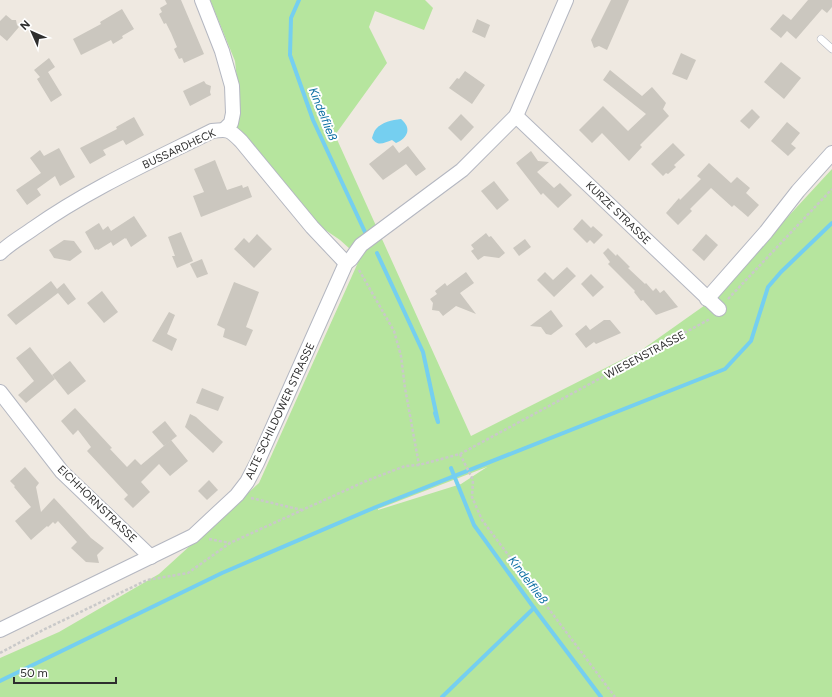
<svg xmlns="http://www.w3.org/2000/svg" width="832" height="697" font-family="Figtree,sans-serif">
	<rect width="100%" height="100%" fill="#efe9e1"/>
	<path fill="#b6e59e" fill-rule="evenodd" d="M210,0H425L433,8L424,30L375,11L369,27L387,63L335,135L471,436L643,349L708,303L832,169V697H0V658L59,632L159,574L259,483L360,258L340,240L318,225L236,127L238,113V90L235,61ZM487,467L461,484L378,510V509Z"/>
	<path fill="#75cff0" d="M401,119C412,128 408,138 396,143L392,140C384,143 377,147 372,138C373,135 374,131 376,129C382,122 392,120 401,119Z"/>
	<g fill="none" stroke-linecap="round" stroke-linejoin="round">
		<g stroke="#75cff0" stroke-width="4">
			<polyline points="299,0 291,18 290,55 313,120 365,232"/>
			<polyline points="377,253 423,352 438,422 435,413"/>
			<polyline points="451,468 474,525 534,608 601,697"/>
			<polyline points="0,681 222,573 376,507 725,369 751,341 768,287 781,272 832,223"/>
			<polyline points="442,697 534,608"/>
		</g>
	</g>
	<g fill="#cbc7bf">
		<polygon points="165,0 181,0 204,54 184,63 182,58 179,59 174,49 177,47 171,33 166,23 164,24 159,14 162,12 160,8 167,4"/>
		<polygon points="611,0 629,0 607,50 599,46 594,48 591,40"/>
		<polygon points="808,0 832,0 832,7 827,13 822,9 796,39 787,31 781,38 770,29 783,14 791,20"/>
		<polygon points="122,9 134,29 122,36 123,38 113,44 111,40 81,55 73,39 101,24 100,22"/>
		<polygon points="6,15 12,20 16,20 17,25 19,27 7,41 0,35 0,21"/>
		<polygon points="477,19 490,25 485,38 472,32"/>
		<polygon points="681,53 696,60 687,80 672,74"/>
		<polygon points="49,58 55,67 48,72 62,95 51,102 37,79 40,77 34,70"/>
		<polygon points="781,62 801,78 784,99 764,82"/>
		<polygon points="610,70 642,96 652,87 666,103 663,109 669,116 640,145 642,147 629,161 602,133 592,143 579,130 603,106 628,131 646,114 603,80"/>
		<polygon points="465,71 485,85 472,104 449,88 457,78 459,79"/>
		<polygon points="204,81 206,84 211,86 210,92 211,95 190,106 183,91"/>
		<polygon points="752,109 760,117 749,129 740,121"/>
		<polygon points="461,114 474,127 461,141 448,128"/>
		<polygon points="134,117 144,135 126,145 123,140 103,150 106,155 90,164 80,148 117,129 116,127"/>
		<polygon points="787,122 800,133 791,144 796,148 788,156 771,141"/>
		<polygon points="673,143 685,155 674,165 676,167 668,174 666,173 663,176 651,164"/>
		<polygon points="393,145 399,153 408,146 426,169 416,176 406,164 383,180 369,164"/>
		<polygon points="59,148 75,177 60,186 55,176 37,189 41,195 27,205 16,190 41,173 30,158 40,150 44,156"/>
		<polygon points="531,151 538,161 549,162 537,172 554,188 560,183 572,195 558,208 543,193 541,195 516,163"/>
		<polygon points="215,160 227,190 242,185 243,188 248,186 252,197 201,217 193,196 204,192 194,169"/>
		<polygon points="709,163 731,183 737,177 750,188 746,193 759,205 748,217 734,205 732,207 711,188 690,209 692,211 678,225 666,213 679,198 680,200 701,179 697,176"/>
		<polygon points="494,181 509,200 497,210 481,191"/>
		<polygon points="134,216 147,236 131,247 126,238 125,239 125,238 113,246 111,242 98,250 97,249 95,250 85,232 99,223 103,230 108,226 111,231"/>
		<polygon points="582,219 591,228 593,226 603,235 594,244 590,240 587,243 573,229"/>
		<polygon points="181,232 193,261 177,268 172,256 175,256 168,237"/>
		<polygon points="486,233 489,237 491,236 505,253 499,258 484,256 478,260 471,251 474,249 471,245"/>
		<polygon points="257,234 272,249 254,268 234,249 244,238 249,243"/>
		<polygon points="706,234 718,245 704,261 692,250"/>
		<polygon points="525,239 531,247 519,256 513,248"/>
		<polygon points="64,240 74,241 82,252 70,261 54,258 49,250"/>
		<polygon points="608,248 616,256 617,254 630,267 628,268 645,284 646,283 653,291 656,288 660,293 664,290 678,307 656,315 643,300 641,301 634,292 635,291 608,264 610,262 603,253"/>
		<polygon points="202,259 208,274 197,278 190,264"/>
		<polygon points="567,267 576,276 554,297 537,280 545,272 553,280"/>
		<polygon points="466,272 474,283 460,293 476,314 456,306 443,316 439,311 432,310 433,303 430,299 437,294 435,291 445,283 447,286"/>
		<polygon points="591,274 604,287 593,297 581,284"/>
		<polygon points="51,281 57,289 64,283 76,299 68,305 58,293 16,325 7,315"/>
		<polygon points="234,282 259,292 246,327 253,330 246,346 223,337 225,329 217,325"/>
		<polygon points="102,291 118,312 104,323 87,303"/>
		<polygon points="551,310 563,326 551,335 546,334 541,327 530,326"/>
		<polygon points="169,312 175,315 167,334 177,339 172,351 152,341"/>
		<polygon points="604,320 610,320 621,333 596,344 594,342 586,348 575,334 586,325 590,330"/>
		<polygon points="30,347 55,379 26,403 18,395 34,381 16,358"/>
		<polygon points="70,361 86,381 68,395 52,375"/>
		<polygon points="202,388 224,397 218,411 196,403"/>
		<polygon points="75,408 112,448 110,449 127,467 135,459 141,465 171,440 188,461 170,476 159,464 141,482 150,492 133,508 124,499 128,495 87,451 91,447 78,430 73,435 61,421"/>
		<polygon points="190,414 196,417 223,442 213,453 185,427"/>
		<polygon points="165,421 177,436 164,446 152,432"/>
		<polygon points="25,467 39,483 36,487 41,512 54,498 91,538 104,548 97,555 99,563 86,562 71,548 77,542 58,521 55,524 53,522 48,527 47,526 31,540 15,521 31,507 14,487 15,486 10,481"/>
		<polygon points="209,480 218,490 207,500 198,491"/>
	</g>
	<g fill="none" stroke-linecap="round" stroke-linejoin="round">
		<defs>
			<polyline id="lane" points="821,39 832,49"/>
			<g id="street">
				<polyline points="202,0 222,51 232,86 233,113 231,123 225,129"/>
				<polyline points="516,116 719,309"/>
				<path d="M0,253C10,243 23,236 34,228C89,189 152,161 212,131C228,129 229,129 241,141L312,227L346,263"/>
				<polyline points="707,299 766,232 798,191 832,153"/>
				<polyline points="0,392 62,472 151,557"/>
				<polyline points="0,630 193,536 237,495 247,482 257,463 346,263 351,259 361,245 462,170 516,116 566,0"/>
			</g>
		</defs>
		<use href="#lane" stroke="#b4b7c1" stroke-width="8"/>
		<use href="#street" stroke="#b4b7c1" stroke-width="16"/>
		<g stroke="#c9c9c9" stroke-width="2.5" stroke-dasharray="3 2" stroke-linecap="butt">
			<polyline points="359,270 394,331 401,356 405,388 419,465"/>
			<polyline points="728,299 832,189"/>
			<polyline points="460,454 473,480 472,497 482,520 615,697"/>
			<polyline points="251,498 302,510"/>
			<polyline points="209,539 230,543"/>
			<polyline points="0,653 43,630 147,580 188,573 230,543 366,481 405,466 419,465 460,454 710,319"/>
		</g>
		<use href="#lane" stroke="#fff" stroke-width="7"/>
		<use href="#street" stroke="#fff" stroke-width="14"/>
	</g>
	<g text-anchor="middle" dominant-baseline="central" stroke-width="4" stroke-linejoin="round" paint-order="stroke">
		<g font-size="11" fill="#2e2e2e" stroke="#fff">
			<text transform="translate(179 149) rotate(-25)">BUSSARDHECK</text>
			<text transform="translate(618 213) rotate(44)">KURZE STRASSE</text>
			<text transform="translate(645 355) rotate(-28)">WIESENSTRASSE</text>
			<text transform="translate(280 411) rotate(-65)">ALTE SCHILDOWER STRASSE</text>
			<text transform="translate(97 504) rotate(44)">EICHHORNSTRASSE</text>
		</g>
		<g font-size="12" font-style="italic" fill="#0d6fa3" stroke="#fff">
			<text transform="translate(323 114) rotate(68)">Kindelfließ</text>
			<text transform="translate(528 580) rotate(53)">Kindelfließ</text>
		</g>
	</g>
	<g transform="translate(32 32) rotate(315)" stroke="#ffffff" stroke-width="3" paint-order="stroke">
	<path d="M0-3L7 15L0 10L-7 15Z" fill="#2e2e2e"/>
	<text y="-6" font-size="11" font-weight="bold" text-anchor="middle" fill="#2e2e2e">N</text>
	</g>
	<path d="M14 677v6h102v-6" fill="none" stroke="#2e2e2e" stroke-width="2"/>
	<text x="20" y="677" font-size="12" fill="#2e2e2e" stroke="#ffffff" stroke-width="3" paint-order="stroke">50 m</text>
</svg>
